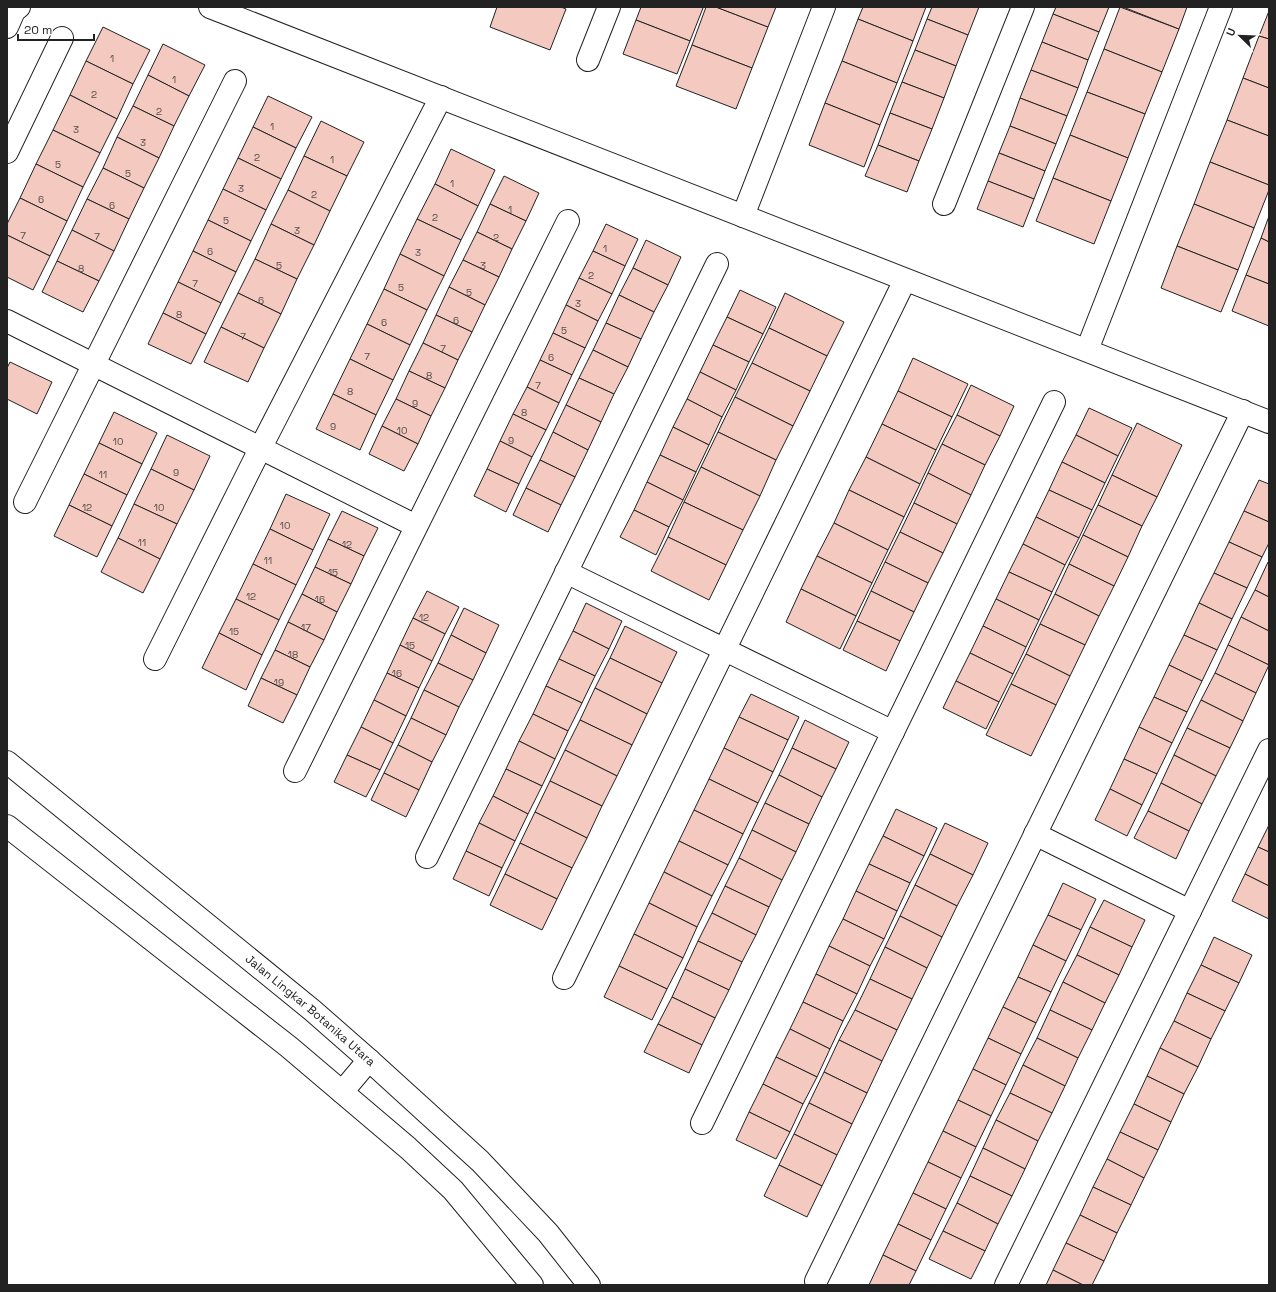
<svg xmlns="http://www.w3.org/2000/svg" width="1276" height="1292" font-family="'Space Grotesk',sans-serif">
	<rect width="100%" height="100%" fill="#fff"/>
	<g fill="#f3c9c0" stroke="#222">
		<polygon points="497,7 561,7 566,9 550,50 490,27"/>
		<polygon points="641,7 700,7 703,8 690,41 636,20"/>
		<polygon points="706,7 716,7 768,27 752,68 692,45"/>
		<polygon points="716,7 776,7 768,27"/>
		<polygon points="863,7 926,7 913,41 858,19"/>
		<polygon points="932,7 979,7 968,35 927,19"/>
		<polygon points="1056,7 1109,7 1099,32 1053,14"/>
		<polygon points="1120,7 1179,29 1162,72 1104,49"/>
		<polygon points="1123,7 1187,7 1179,29"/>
		<polygon points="1269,11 1269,39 1259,36"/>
		<polygon points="1053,14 1099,32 1088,60 1042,42"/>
		<polygon points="858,19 913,41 897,83 842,61"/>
		<polygon points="927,19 968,35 956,66 915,50"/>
		<polygon points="636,20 690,41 677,74 623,54"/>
		<polygon points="103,27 150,50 133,84 86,61"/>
		<polygon points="1259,36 1269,39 1269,88 1243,78"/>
		<polygon points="1042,42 1088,60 1078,88 1031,70"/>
		<polygon points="163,44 205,65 189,96 148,75"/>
		<polygon points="692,45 752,68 736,109 676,86"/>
		<polygon points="1104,49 1162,72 1145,114 1087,92"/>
		<polygon points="915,50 956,66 944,98 902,82"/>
		<polygon points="86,61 133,84 117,119 70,95"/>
		<polygon points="842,61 897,83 880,125 825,103"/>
		<polygon points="1031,70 1078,88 1067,116 1020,98"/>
		<polygon points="148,75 189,96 174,126 133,106"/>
		<polygon points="1243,78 1269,88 1269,136 1227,120"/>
		<polygon points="902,82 944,98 932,129 890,113"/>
		<polygon points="1087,92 1145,114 1128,158 1070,135"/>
		<polygon points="70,95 117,119 100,153 53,130"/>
		<polygon points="268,96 312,117 296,148 253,127"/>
		<polygon points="1020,98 1067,116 1056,144 1010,126"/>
		<polygon points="825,103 880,125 864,167 809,145"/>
		<polygon points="133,106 174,126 159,158 117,137"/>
		<polygon points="890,113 932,129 919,161 878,145"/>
		<polygon points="1227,120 1269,136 1269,185 1210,162"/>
		<polygon points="321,121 364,142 347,176 304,156"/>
		<polygon points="1010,126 1056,144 1045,171 999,153"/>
		<polygon points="253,127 296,148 281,179 238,158"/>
		<polygon points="53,130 100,153 83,187 36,164"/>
		<polygon points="1070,135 1128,158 1111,201 1053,178"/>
		<polygon points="117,137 159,158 144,188 103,168"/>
		<polygon points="878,145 919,161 907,192 865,176"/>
		<polygon points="451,149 495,170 478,206 435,184"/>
		<polygon points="999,153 1045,171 1034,199 988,181"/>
		<polygon points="304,156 347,176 330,211 288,190"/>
		<polygon points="238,158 281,179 266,210 223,189"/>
		<polygon points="1210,162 1269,185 1269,190 1254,228 1194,204"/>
		<polygon points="36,164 83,187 67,221 20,198"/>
		<polygon points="103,168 144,188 129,219 87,199"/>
		<polygon points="504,176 539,193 526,221 490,204"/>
		<polygon points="1053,178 1111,201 1094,244 1036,221"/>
		<polygon points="988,181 1034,199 1023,227 977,209"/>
		<polygon points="435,184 478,206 461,240 417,219"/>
		<polygon points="223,189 266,210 251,241 208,220"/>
		<polygon points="288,190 330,211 314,245 271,224"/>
		<polygon points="20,198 67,221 50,256 7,235 7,224"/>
		<polygon points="87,199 129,219 114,251 72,230"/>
		<polygon points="490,204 526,221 512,249 477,232"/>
		<polygon points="1194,204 1254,228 1238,270 1177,246"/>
		<polygon points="1269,216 1269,242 1261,238"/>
		<polygon points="417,219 461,240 444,276 400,254"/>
		<polygon points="208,220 251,241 236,272 193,251"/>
		<polygon points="271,224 314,245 297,279 255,259"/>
		<polygon points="606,224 638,239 625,266 593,251"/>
		<polygon points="72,230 114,251 99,281 57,261"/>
		<polygon points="477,232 512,249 499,277 463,260"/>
		<polygon points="7,235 50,256 33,290 7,277"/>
		<polygon points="1261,238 1269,242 1269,284 1246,275"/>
		<polygon points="646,240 681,257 668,285 633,268"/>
		<polygon points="1177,246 1238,270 1221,312 1161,288"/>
		<polygon points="193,251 236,272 221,303 178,282"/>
		<polygon points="593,251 625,266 612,294 579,278"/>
		<polygon points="400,254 444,276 427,310 384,289"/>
		<polygon points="255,259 297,279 281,314 238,293"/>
		<polygon points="463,260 499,277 485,305 449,287"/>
		<polygon points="57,261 99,281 83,312 42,292"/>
		<polygon points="633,268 668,285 654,312 619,295"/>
		<polygon points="1246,275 1269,284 1269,326 1232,311"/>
		<polygon points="579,278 612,294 598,321 566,305"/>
		<polygon points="178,282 221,303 206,334 163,313"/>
		<polygon points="449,287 485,305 472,332 436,315"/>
		<polygon points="384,289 427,310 410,345 367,324"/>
		<polygon points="740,290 776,307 763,334 727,317"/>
		<polygon points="238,293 281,314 264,348 221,327"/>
		<polygon points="785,293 844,322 827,356 769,328"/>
		<polygon points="619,295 654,312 641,339 606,323"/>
		<polygon points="566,305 598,321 585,348 553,333"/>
		<polygon points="163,313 206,334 191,364 148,344"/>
		<polygon points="436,315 472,332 458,360 423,343"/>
		<polygon points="727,317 763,334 749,362 713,345"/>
		<polygon points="606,323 641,339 628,367 593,350"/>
		<polygon points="367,324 410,345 393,380 350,359"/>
		<polygon points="221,327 264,348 248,382 204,362"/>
		<polygon points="769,328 827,356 810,391 752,363"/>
		<polygon points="553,333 585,348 572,375 540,360"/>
		<polygon points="423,343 458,360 445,388 409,371"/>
		<polygon points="713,345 749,362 736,390 700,372"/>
		<polygon points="593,350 628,367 614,394 579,378"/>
		<polygon points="913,358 968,384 952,417 898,391"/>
		<polygon points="350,359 393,380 376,415 333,394"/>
		<polygon points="540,360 572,375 559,403 527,387"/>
		<polygon points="10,362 52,382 37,414 7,399 7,368"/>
		<polygon points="752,363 810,391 793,426 735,397"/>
		<polygon points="409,371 445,388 431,416 396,399"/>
		<polygon points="700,372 736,390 722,417 687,399"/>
		<polygon points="579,378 614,394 601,422 566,405"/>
		<polygon points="971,385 1014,406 1000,436 957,415"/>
		<polygon points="527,387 559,403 546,430 513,414"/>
		<polygon points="898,391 952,417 936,450 882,424"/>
		<polygon points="333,394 376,415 360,450 316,429"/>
		<polygon points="735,397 793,426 776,460 718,432"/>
		<polygon points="396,399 431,416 418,444 382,426"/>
		<polygon points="687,399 722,417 709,445 673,427"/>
		<polygon points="566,405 601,422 588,450 553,432"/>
		<polygon points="1089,408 1132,428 1118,456 1076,435"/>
		<polygon points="114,412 157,433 142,464 99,443"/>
		<polygon points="513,414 546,430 532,457 500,441"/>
		<polygon points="957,415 1000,436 985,465 942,444"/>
		<polygon points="1137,423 1182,445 1157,497 1112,475"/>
		<polygon points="882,424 936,450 920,484 866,457"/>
		<polygon points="382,426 418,444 404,471 369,454"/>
		<polygon points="673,427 709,445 696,472 660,455"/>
		<polygon points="553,432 588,450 575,477 540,460"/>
		<polygon points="718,432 776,460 760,496 701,467"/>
		<polygon points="167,435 210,456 194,490 151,469"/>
		<polygon points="1076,435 1118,456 1105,483 1062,462"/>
		<polygon points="500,441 532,457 519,484 487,469"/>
		<polygon points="99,443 142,464 127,495 84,474"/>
		<polygon points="942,444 985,465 971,495 928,473"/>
		<polygon points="660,455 696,472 683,500 647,482"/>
		<polygon points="866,457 920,484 904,517 849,490"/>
		<polygon points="540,460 575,477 561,505 526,488"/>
		<polygon points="1062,462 1105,483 1092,510 1049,490"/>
		<polygon points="701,467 760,496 743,530 684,502"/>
		<polygon points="151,469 194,490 177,524 134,504"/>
		<polygon points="487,469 519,484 506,512 474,496"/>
		<polygon points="928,473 971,495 957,524 914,503"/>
		<polygon points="84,474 127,495 112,526 69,505"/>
		<polygon points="1112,475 1157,497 1142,526 1098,505"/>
		<polygon points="1259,480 1269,484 1269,522 1244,511"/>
		<polygon points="647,482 683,500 669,527 634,510"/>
		<polygon points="526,488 561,505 548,532 513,515"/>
		<polygon points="849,490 904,517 888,550 834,523"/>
		<polygon points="1049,490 1092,510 1079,538 1036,517"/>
		<polygon points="286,494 330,514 313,550 270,529"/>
		<polygon points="684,502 743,530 726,565 668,537"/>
		<polygon points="914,503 957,524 943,553 900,532"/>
		<polygon points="134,504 177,524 160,559 118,538"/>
		<polygon points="69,505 112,526 97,557 54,536"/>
		<polygon points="1098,505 1142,526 1128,557 1083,535"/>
		<polygon points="634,510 669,527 656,555 620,537"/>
		<polygon points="342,511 378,528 364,556 328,539"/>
		<polygon points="1244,511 1269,522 1269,543 1262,557 1229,542"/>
		<polygon points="1036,517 1079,538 1065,565 1023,544"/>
		<polygon points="834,523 888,550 872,583 817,556"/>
		<polygon points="270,529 313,550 296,585 253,564"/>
		<polygon points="900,532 943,553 928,583 885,562"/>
		<polygon points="1083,535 1128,557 1114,586 1069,564"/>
		<polygon points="668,537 726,565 709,600 651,571"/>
		<polygon points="118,538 160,559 143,593 101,572"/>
		<polygon points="328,539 364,556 351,584 315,567"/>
		<polygon points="1229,542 1262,557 1247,588 1214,573"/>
		<polygon points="1023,544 1065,565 1052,592 1009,572"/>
		<polygon points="817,556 872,583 856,616 801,589"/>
		<polygon points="885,562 928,583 914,612 871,591"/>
		<polygon points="1268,562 1269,563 1269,597 1255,590"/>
		<polygon points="253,564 296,585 279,620 236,599"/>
		<polygon points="1069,564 1114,586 1099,616 1055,594"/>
		<polygon points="315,567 351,584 337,612 302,594"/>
		<polygon points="1009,572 1052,592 1039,620 996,599"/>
		<polygon points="1214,573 1247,588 1232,619 1199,603"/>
		<polygon points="801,589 856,616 840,649 786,622"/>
		<polygon points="1255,590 1269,597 1269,631 1241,617"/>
		<polygon points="427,591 459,607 445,634 413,618"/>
		<polygon points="871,591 914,612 900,641 857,621"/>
		<polygon points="302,594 337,612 324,640 288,622"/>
		<polygon points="1055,594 1099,616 1085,645 1040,624"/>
		<polygon points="236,599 279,620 262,655 219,633"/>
		<polygon points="996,599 1039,620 1026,647 983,626"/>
		<polygon points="586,603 622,621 609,649 573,631"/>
		<polygon points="1199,603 1232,619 1217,650 1184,635"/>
		<polygon points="464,608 499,625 486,653 451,635"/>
		<polygon points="1241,617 1269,631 1269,665 1228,645"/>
		<polygon points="413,618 445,634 432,661 400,645"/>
		<polygon points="857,621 900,641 886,671 843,650"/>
		<polygon points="288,622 324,640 310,667 275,650"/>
		<polygon points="1040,624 1085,645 1070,676 1026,654"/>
		<polygon points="625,626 677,652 662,683 610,658"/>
		<polygon points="983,626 1026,647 1013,674 970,653"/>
		<polygon points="573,631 609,649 595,676 559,659"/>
		<polygon points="219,633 262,655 246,690 202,668"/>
		<polygon points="451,635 486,653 473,680 438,663"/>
		<polygon points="1184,635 1217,650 1202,681 1169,665"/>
		<polygon points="400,645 432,661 419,688 387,673"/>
		<polygon points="1228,645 1269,665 1256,693 1215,673"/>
		<polygon points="275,650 310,667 297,695 261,678"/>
		<polygon points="970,653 1013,674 999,702 956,681"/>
		<polygon points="1026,654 1070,676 1056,705 1011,684"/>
		<polygon points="610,658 662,683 647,714 595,688"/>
		<polygon points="559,659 595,676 582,703 546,686"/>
		<polygon points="438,663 473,680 459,707 424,690"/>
		<polygon points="1169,665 1202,681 1187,712 1154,697"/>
		<polygon points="387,673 419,688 406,716 374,700"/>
		<polygon points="1215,673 1256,693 1243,721 1201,700"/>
		<polygon points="261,678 297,695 283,723 248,706"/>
		<polygon points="956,681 999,702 986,729 943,708"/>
		<polygon points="1011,684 1056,705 1031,756 986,735"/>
		<polygon points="546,686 582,703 568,731 533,714"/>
		<polygon points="595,688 647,714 632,745 580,720"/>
		<polygon points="424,690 459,707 446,735 411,718"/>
		<polygon points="751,694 799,717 788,740 739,717"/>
		<polygon points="1154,697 1187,712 1172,743 1139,727"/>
		<polygon points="374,700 406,716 393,743 361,727"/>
		<polygon points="1201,700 1243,721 1230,748 1187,728"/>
		<polygon points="533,714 568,731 555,759 519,741"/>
		<polygon points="739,717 788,740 773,772 724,748"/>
		<polygon points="411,718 446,735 432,762 398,745"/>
		<polygon points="580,720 632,745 617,776 565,750"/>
		<polygon points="805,720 849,742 836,769 792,748"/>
		<polygon points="361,727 393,743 380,770 347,755"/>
		<polygon points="1139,727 1172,743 1157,774 1124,759"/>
		<polygon points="1187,728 1230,748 1216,776 1174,755"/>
		<polygon points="519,741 555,759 542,786 506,769"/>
		<polygon points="398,745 432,762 419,790 384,773"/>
		<polygon points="724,748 773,772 758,803 709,779"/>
		<polygon points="792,748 836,769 822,797 779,775"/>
		<polygon points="565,750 617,776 602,806 550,781"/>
		<polygon points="347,755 380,770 366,797 334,782"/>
		<polygon points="1174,755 1216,776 1202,804 1161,783"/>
		<polygon points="1124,759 1157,774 1142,805 1110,789"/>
		<polygon points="506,769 542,786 528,814 493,796"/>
		<polygon points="384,773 419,790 406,817 371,800"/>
		<polygon points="779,775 822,797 809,824 765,803"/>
		<polygon points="709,779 758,803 743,834 694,810"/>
		<polygon points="550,781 602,806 587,838 535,812"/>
		<polygon points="1161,783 1202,804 1189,831 1148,811"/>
		<polygon points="1110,789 1142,805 1127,836 1095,820"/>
		<polygon points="493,796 528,814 515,841 479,823"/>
		<polygon points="765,803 809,824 796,852 752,830"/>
		<polygon points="896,809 937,828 924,856 883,836"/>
		<polygon points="694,810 743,834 728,865 679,841"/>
		<polygon points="1148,811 1189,831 1176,859 1134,838"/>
		<polygon points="535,812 587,838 572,868 520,843"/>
		<polygon points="479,823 515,841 502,868 466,851"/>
		<polygon points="945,823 988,843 973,875 930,854"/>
		<polygon points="1269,825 1269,852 1258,847"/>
		<polygon points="752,830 796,852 782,880 739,858"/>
		<polygon points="883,836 924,856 910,883 869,864"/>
		<polygon points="679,841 728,865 712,896 664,872"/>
		<polygon points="520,843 572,868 557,899 505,874"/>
		<polygon points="1258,847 1269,852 1269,886 1245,874"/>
		<polygon points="466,851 502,868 489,896 453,879"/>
		<polygon points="930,854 973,875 957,906 915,885"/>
		<polygon points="739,858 782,880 769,907 725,886"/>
		<polygon points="869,864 910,883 897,911 856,891"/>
		<polygon points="664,872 712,896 697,927 649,903"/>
		<polygon points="505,874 557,899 542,930 490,905"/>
		<polygon points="1245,874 1269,886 1269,919 1232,901"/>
		<polygon points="1063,883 1096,899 1081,930 1048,915"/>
		<polygon points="915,885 957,906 942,937 900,916"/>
		<polygon points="725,886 769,907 756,935 712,913"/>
		<polygon points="856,891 897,911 884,939 843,919"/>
		<polygon points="1104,900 1145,920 1132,947 1090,927"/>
		<polygon points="649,903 697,927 683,958 634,934"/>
		<polygon points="712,913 756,935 742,962 698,941"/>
		<polygon points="1048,915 1081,930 1066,961 1033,945"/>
		<polygon points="900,916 942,937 927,968 885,947"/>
		<polygon points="843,919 884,939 870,966 829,946"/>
		<polygon points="1090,927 1132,947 1119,975 1077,955"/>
		<polygon points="634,934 683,958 667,989 619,966"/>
		<polygon points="1214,937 1252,955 1239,983 1201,965"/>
		<polygon points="698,941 742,962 729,990 685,969"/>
		<polygon points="1033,945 1066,961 1051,992 1018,977"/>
		<polygon points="829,946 870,966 857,994 816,974"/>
		<polygon points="885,947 927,968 912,999 870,979"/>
		<polygon points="1077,955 1119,975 1105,1003 1063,982"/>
		<polygon points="1201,965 1239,983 1225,1011 1187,993"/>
		<polygon points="619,966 667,989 652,1020 604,997"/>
		<polygon points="685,969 729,990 715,1018 672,997"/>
		<polygon points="816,974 857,994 843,1021 803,1002"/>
		<polygon points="1018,977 1051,992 1036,1023 1003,1007"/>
		<polygon points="870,979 912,999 897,1030 855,1010"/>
		<polygon points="1063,982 1105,1003 1092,1030 1050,1010"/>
		<polygon points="1187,993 1225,1011 1211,1039 1174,1021"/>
		<polygon points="672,997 715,1018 702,1045 658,1024"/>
		<polygon points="803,1002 843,1021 830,1049 790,1029"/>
		<polygon points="1003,1007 1036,1023 1021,1054 988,1038"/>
		<polygon points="855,1010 897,1030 882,1061 839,1040"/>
		<polygon points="1050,1010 1092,1030 1078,1058 1037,1038"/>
		<polygon points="1174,1021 1211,1039 1198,1067 1160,1048"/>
		<polygon points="658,1024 702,1045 689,1073 644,1052"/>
		<polygon points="790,1029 830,1049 817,1077 776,1057"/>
		<polygon points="988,1038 1021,1054 1006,1085 973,1069"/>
		<polygon points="1037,1038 1078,1058 1065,1086 1023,1065"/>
		<polygon points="839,1040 882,1061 867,1093 824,1072"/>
		<polygon points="1160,1048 1198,1067 1184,1094 1147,1076"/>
		<polygon points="776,1057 817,1077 803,1104 763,1084"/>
		<polygon points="1023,1065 1065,1086 1052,1113 1010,1093"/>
		<polygon points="973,1069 1006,1085 991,1116 958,1100"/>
		<polygon points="824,1072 867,1093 852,1124 809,1103"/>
		<polygon points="1147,1076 1184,1094 1171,1122 1134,1104"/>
		<polygon points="763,1084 803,1104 790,1132 749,1112"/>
		<polygon points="1010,1093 1052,1113 1038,1141 996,1120"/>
		<polygon points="958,1100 991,1116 976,1147 943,1131"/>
		<polygon points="809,1103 852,1124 837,1155 794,1134"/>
		<polygon points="1134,1104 1171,1122 1158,1150 1120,1132"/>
		<polygon points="749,1112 790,1132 776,1159 736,1140"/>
		<polygon points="996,1120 1038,1141 1025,1169 983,1148"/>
		<polygon points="943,1131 976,1147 961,1178 928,1162"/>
		<polygon points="1120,1132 1158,1150 1144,1178 1107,1159"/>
		<polygon points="794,1134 837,1155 822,1186 779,1165"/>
		<polygon points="983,1148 1025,1169 1012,1196 970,1176"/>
		<polygon points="1107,1159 1144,1178 1131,1205 1093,1187"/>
		<polygon points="928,1162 961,1178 946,1209 913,1193"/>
		<polygon points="779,1165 822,1186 807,1217 764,1196"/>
		<polygon points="970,1176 1012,1196 998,1224 957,1203"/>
		<polygon points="1093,1187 1131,1205 1117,1233 1080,1215"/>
		<polygon points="913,1193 946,1209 931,1240 898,1224"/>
		<polygon points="957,1203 998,1224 985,1251 943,1231"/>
		<polygon points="1080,1215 1117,1233 1104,1261 1066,1243"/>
		<polygon points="898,1224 931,1240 916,1271 883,1255"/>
		<polygon points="943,1231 985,1251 971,1279 929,1259"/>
		<polygon points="1066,1243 1104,1261 1092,1285 1083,1285 1053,1270"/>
		<polygon points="883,1255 916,1271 909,1285 869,1285"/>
		<polygon points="1053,1270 1083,1285 1046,1285"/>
	</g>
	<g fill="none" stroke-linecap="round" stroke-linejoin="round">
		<defs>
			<g id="minor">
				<polyline points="210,7 1269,422"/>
				<polyline points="7,27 14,11 19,7"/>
				<polyline points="588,60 609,7"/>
				<polyline points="7,152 62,38"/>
				<polyline points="944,204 1023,7"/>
				<polyline points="743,216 824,7"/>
				<polyline points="7,321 416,526"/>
				<polyline points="1087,350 1221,7"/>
				<polyline points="25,502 235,81"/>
				<polyline points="566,572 893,732"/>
				<polyline points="155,659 261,447 441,97"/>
				<path id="s1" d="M7,762L312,1010L369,1060L480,1161L548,1233L589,1285"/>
				<polyline points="295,771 568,221"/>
				<polyline points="7,826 289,1047 408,1148 453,1190 532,1285"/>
				<polyline points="1035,834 1190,911"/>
				<polyline points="427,857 717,264"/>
				<polyline points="564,978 905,280"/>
				<polyline points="342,1092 369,1060"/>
				<polyline points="702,1123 1054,402"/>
				<polyline points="816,1281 1243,411"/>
				<polyline points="1006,1285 1269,750"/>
			</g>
		</defs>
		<use href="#minor" stroke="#222" stroke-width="24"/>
		<use href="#minor" stroke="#fff" stroke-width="22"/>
	</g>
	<g text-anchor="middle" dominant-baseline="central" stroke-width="3" stroke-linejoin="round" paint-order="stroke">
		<g font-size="10" fill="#564c4a">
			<text x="112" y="58">1</text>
			<text x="174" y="79">1</text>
			<text x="94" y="94">2</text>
			<text x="159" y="111">2</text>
			<text x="272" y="126">1</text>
			<text x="76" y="129">3</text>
			<text x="143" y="142">3</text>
			<text x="257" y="157">2</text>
			<text x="332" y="159">1</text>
			<text x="58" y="164">5</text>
			<text x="128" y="173">5</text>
			<text x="452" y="183">1</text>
			<text x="241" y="188">3</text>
			<text x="314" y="194">2</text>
			<text x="41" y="199">6</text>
			<text x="112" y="205">6</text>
			<text x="510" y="209">1</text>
			<text x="435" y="217">2</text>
			<text x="226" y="220">5</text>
			<text x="297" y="230">3</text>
			<text x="23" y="235">7</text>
			<text x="97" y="236">7</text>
			<text x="496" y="237">2</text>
			<text x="605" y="248">1</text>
			<text x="210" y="251">6</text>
			<text x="418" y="252">3</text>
			<text x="279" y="265">5</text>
			<text x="483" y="265">3</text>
			<text x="81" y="268">8</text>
			<text x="591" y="275">2</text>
			<text x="195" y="283">7</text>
			<text x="401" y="287">5</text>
			<text x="469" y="292">5</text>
			<text x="261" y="300">6</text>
			<text x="578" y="303">3</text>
			<text x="179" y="314">8</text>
			<text x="456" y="320">6</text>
			<text x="384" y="322">6</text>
			<text x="564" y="330">5</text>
			<text x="243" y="336">7</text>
			<text x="443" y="348">7</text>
			<text x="367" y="356">7</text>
			<text x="551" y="357">6</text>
			<text x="429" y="375">8</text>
			<text x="538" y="385">7</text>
			<text x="350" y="391">8</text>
			<text x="415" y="403">9</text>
			<text x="524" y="412">8</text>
			<text x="333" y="426">9</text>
			<text x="402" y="430">10</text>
			<text x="511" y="440">9</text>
			<text x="118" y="441">10</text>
			<text x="176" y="472">9</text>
			<text x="103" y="474">11</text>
			<text x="87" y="507">12</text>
			<text x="159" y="507">10</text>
			<text x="285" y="525">10</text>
			<text x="142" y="542">11</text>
			<text x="347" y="544">12</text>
			<text x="268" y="560">11</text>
			<text x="333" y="572">15</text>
			<text x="251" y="596">12</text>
			<text x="320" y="599">16</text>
			<text x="424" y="617">12</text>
			<text x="306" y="627">17</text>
			<text x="234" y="631">15</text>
			<text x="410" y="645">15</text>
			<text x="293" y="654">18</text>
			<text x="397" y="673">16</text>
			<text x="279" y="682">19</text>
		</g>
		<g font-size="12" fill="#222" stroke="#fff">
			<text stroke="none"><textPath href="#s1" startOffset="392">Jalan Lingkar Botanika Utara</textPath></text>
		</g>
	</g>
	<rect width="1276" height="1292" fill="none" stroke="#222222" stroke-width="16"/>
	<g transform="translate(1240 36) rotate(293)" stroke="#ffffff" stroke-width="3" paint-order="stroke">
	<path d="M0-3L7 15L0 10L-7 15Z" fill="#222222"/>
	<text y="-6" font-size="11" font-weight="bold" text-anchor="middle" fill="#222222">U</text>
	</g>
	<path d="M18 34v6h76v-6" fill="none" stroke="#222222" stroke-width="2"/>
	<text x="24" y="34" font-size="12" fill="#222222" stroke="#ffffff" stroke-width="3" paint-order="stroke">20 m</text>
</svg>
